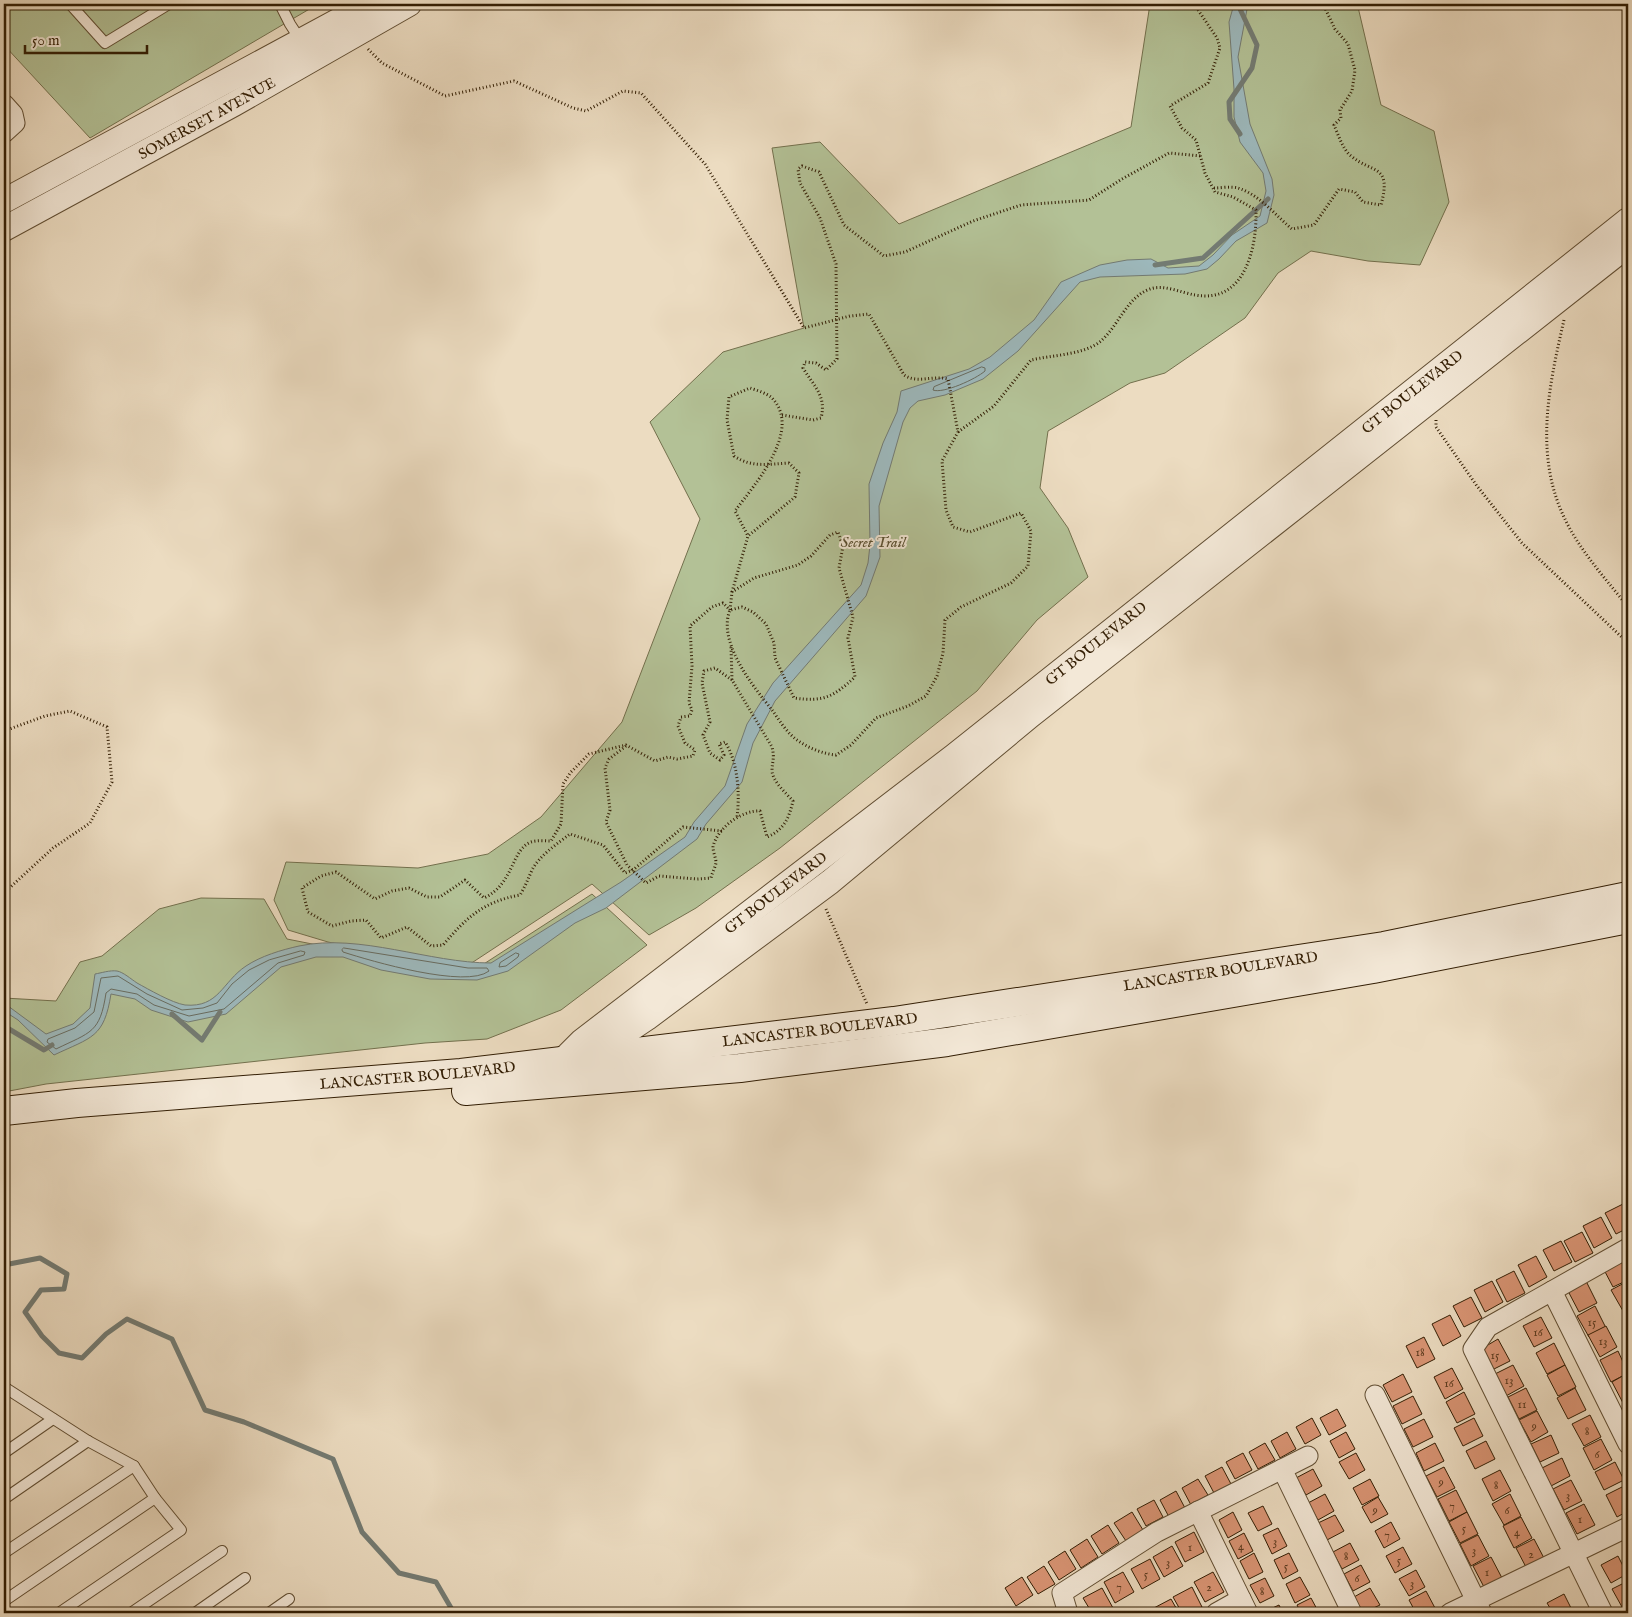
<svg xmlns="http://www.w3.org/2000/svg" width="1632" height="1617" font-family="'IM FELL English',serif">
	<rect width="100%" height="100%" fill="#ecdcc1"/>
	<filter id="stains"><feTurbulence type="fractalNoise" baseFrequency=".004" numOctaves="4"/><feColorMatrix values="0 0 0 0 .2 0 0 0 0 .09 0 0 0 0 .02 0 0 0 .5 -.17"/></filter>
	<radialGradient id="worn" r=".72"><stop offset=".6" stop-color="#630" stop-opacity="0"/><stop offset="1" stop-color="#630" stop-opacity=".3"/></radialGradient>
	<g fill="#b3c196" stroke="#73704d">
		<polygon points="4,4 318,4 90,138 4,45"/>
		<polygon points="1150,4 1360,4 1358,7 1381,105 1434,131 1449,202 1420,265 1368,261 1311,251 1278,273 1245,318 1165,373 1130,383 1048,431 1040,488 1068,528 1088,577 1037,620 977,691 780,848 696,908 649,935 592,884 467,966 420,961 328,942 288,930 274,900 286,862 418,868 488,854 541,817 622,722 700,519 650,422 723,352 804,328 772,148 820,142 899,224 1131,127"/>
		<polygon points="592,894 647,945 561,1010 487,1039 425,1043 46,1084 4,1092 4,998 56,1001 80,962 102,956 159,909 201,898 264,899 287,939 388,959 476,969"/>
	</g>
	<path fill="#9db9bd" stroke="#737b73" d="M1234,4H1248L1238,57L1250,124L1272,179L1274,195L1267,223L1236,241L1219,259L1207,269L1185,274L1100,277L1080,282L1018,351L983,379L945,395L918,401L910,408L903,422L879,506L880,557L866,596L775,701L753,743L742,782L706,824L697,839L606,908L575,923L508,971L477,980L430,979L381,970L343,957H316L281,967L226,1014L188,1022L151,1010L135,999L111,994C104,1038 92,1037 54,1055L18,1020L4,1011V1003L46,1034L73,1024L90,1008L95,974C101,973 110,970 117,971C123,972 131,979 137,983C148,989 172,1003 185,1005C219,1008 222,982 246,966C261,956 281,950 299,946C360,933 429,963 491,963L621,882L685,837L694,822L725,786L747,724L773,683L861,585L868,563L870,545L869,484L883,443L897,412L901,391L969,369L990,357L1034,320L1061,282L1100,265L1127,260L1151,259L1168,268L1199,266L1213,255L1232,235L1260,216L1266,191L1263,173L1240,142L1234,117V89L1229,22Z"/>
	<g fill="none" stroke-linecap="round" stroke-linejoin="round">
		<g stroke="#686c60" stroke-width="1">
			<path d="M982,367L985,368V371C976,379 943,394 933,390L934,387Z"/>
			<path d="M344,948L468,968H487L489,971C466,989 371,961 343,952L342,950Z"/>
			<path d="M301,951L305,952L304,955L278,963L224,1009L189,1016L154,1005L137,994L111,989L106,993C100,1033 91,1032 56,1049L47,1042L48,1039L75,1028L94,1012L101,978L118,976L147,994L182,1010L203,1008L217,1003L232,984L249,970L269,960Z"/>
			<polygon points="516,953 519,954 518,957 506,966 499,967 500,963"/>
		</g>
		<g stroke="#737b73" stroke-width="5">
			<polyline points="1240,134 1230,119 1229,102 1252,68 1257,45 1240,9 1241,4"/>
			<polyline points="1155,265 1203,258 1268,199"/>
			<polyline points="172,1014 202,1040 220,1012"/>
			<polyline points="4,1026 44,1050 52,1045"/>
			<polyline points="4,1265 40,1258 67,1274 64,1289 41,1290 25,1312 42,1336 59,1353 82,1358 106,1334 127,1319 172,1339 205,1410 244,1422 333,1459 362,1532 399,1573 436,1582 454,1613"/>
		</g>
	</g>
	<g fill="#da9575" stroke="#331e04">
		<polygon points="1623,1204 1628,1214 1628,1228 1616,1234 1605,1213"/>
		<polygon points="1601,1217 1612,1238 1594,1248 1583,1226"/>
		<polygon points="1582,1232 1593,1253 1575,1262 1564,1241"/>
		<polygon points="1561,1241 1572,1262 1554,1271 1543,1250"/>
		<polygon points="1536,1256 1547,1277 1529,1287 1518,1265"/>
		<polygon points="1620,1257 1628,1273 1628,1280 1613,1287 1602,1266"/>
		<polygon points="1514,1271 1525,1293 1507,1302 1496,1280"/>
		<polygon points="1492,1281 1503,1302 1485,1312 1474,1290"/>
		<polygon points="1586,1281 1597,1303 1579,1312 1568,1291"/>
		<polygon points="1628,1281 1628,1308 1623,1311 1611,1290"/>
		<polygon points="1471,1297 1482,1318 1464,1327 1453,1306"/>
		<polygon points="1595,1306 1606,1328 1589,1337 1577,1316"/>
		<polygon points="1450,1315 1461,1336 1443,1346 1432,1324"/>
		<polygon points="1541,1317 1552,1338 1534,1347 1523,1326"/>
		<polygon points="1606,1326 1617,1347 1600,1357 1588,1335"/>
		<polygon points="1424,1337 1435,1359 1417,1368 1406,1346"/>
		<polygon points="1498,1339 1510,1361 1492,1370 1481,1349"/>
		<polygon points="1554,1343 1565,1365 1547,1374 1536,1353"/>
		<polygon points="1618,1351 1628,1373 1611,1382 1600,1360"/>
		<polygon points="1513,1365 1524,1386 1506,1396 1495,1374"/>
		<polygon points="1565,1365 1576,1387 1558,1396 1547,1375"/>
		<polygon points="1452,1368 1463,1389 1445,1399 1434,1377"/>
		<polygon points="1628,1373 1628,1401 1623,1403 1612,1382"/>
		<polygon points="1403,1374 1412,1392 1392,1402 1383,1385"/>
		<polygon points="1526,1388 1537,1410 1519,1419 1508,1397"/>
		<polygon points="1575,1388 1586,1410 1568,1419 1557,1398"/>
		<polygon points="1464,1392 1475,1414 1457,1423 1446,1402"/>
		<polygon points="1413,1396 1422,1414 1402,1424 1393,1406"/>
		<polygon points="1337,1409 1346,1426 1329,1435 1320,1418"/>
		<polygon points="1537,1411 1548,1432 1531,1442 1519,1420"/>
		<polygon points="1590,1415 1601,1437 1584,1446 1572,1424"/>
		<polygon points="1312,1418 1321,1435 1305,1444 1296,1427"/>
		<polygon points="1474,1418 1483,1436 1463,1446 1454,1428"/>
		<polygon points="1424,1419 1433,1437 1413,1447 1404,1429"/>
		<polygon points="1287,1432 1296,1449 1280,1458 1271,1441"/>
		<polygon points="1346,1432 1355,1449 1339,1458 1330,1441"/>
		<polygon points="1551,1435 1559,1453 1540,1462 1531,1444"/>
		<polygon points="1601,1439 1612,1460 1594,1470 1583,1448"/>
		<polygon points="1486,1441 1495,1459 1475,1469 1466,1451"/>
		<polygon points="1265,1443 1275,1460 1258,1469 1249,1452"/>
		<polygon points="1435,1443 1444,1461 1424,1471 1416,1453"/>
		<polygon points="1243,1453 1252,1470 1235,1479 1226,1462"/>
		<polygon points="1356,1453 1365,1470 1349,1479 1339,1462"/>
		<polygon points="1562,1458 1570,1476 1551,1486 1542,1468"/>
		<polygon points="1615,1462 1624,1480 1604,1490 1595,1472"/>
		<polygon points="1222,1467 1231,1484 1214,1493 1205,1476"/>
		<polygon points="1444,1467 1455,1488 1437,1497 1426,1476"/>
		<polygon points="1313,1469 1322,1486 1306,1495 1296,1478"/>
		<polygon points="1500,1470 1511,1491 1493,1501 1482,1479"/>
		<polygon points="1198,1479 1208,1495 1191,1505 1182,1488"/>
		<polygon points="1370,1479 1379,1496 1362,1505 1353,1488"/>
		<polygon points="1571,1480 1582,1501 1564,1510 1553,1489"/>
		<polygon points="1624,1486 1628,1494 1628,1511 1617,1517 1606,1495"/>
		<polygon points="1456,1490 1467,1512 1449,1521 1438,1499"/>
		<polygon points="1176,1491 1185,1508 1169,1517 1160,1500"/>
		<polygon points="1325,1494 1334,1511 1318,1520 1308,1503"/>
		<polygon points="1510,1494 1521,1516 1504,1525 1492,1504"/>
		<polygon points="1378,1497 1388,1514 1371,1523 1362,1507"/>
		<polygon points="1154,1500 1163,1517 1146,1526 1137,1509"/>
		<polygon points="1584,1504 1595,1525 1577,1534 1566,1513"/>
		<polygon points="1263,1506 1272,1524 1258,1531 1248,1513"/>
		<polygon points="1132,1512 1143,1530 1126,1541 1114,1523"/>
		<polygon points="1233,1512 1242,1530 1228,1538 1219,1520"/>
		<polygon points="1467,1512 1478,1534 1460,1543 1449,1522"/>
		<polygon points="1335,1515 1344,1531 1327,1540 1318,1523"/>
		<polygon points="1521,1517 1532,1538 1514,1548 1503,1526"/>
		<polygon points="1391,1522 1400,1539 1384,1548 1375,1531"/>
		<polygon points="1108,1525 1119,1543 1102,1554 1091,1536"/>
		<polygon points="1278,1528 1287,1546 1272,1554 1263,1535"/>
		<polygon points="1194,1532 1204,1552 1185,1562 1175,1542"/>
		<polygon points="1244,1533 1253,1551 1238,1559 1229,1541"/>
		<polygon points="1478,1535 1489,1556 1471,1566 1460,1544"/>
		<polygon points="1087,1539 1098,1557 1081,1568 1070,1550"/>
		<polygon points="1534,1539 1545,1560 1527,1569 1516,1548"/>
		<polygon points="1350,1543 1359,1560 1342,1569 1333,1552"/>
		<polygon points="1172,1546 1183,1566 1164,1577 1153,1557"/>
		<polygon points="1403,1547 1412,1564 1395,1573 1386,1556"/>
		<polygon points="1065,1551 1076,1569 1059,1580 1048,1562"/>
		<polygon points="1254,1553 1263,1572 1249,1579 1240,1561"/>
		<polygon points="1289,1553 1298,1571 1283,1579 1274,1560"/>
		<polygon points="1618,1556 1627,1574 1611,1583 1601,1565"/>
		<polygon points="1491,1557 1502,1578 1484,1587 1473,1566"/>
		<polygon points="1150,1559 1160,1579 1142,1589 1131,1569"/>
		<polygon points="1361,1565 1370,1582 1353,1591 1344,1574"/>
		<polygon points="1044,1566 1055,1584 1038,1594 1027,1577"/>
		<polygon points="1416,1570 1425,1587 1409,1596 1399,1579"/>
		<polygon points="1123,1572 1134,1592 1115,1603 1104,1582"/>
		<polygon points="1213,1572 1224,1592 1205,1602 1194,1582"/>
		<polygon points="1022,1577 1033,1595 1016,1606 1005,1588"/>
		<polygon points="1300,1577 1310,1595 1295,1603 1286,1584"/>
		<polygon points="1265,1578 1274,1596 1260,1603 1250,1585"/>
		<polygon points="1628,1581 1628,1603 1622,1607 1612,1589"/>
		<polygon points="1192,1587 1202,1607 1190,1613 1182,1613 1173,1597"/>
		<polygon points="1102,1588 1113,1608 1102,1613 1092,1613 1083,1598"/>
		<polygon points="1370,1588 1380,1605 1363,1613 1354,1597"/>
		<polygon points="1426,1591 1435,1608 1426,1613 1416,1613 1409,1600"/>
		<polygon points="1564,1594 1573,1612 1553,1613 1547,1603"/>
		<polygon points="1311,1598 1319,1613 1301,1613 1297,1605"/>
		<polygon points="1171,1599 1179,1613 1154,1613 1152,1609"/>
		<polygon points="1279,1605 1283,1613 1265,1613 1264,1612"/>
	</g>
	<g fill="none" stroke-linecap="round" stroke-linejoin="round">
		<defs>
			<g id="service">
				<polyline points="70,4 105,43 169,4"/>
				<polyline points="280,4 290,24 301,41"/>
				<polyline points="4,1387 88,1441 134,1466 155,1498 181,1530 59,1613"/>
				<polyline points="4,1453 53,1419"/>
				<polyline points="4,1499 88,1441"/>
				<polyline points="4,1553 134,1466"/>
				<polyline points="4,1601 155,1498"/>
				<polyline points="131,1613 222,1551"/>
				<polyline points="195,1613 245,1578"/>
				<polyline points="269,1613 289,1599"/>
			</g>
			<g id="minor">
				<polyline points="4,104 13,114 15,123 4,133"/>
				<polyline points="1552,1291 1628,1444"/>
				<polyline points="1375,1395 1482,1613"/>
				<polyline points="1282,1469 1352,1613"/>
				<polyline points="1198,1511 1248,1613"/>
				<polyline points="1068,1613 1062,1593 1157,1532 1308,1456"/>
				<polyline points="1216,1613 1241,1599"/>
				<polyline points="1450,1613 1628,1527"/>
				<polyline points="1603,1613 1473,1349 1488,1327 1628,1248"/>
			</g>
			<g id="tertiary">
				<polyline points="4,201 369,4"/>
				<path id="s1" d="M4,229L234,104L409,4"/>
				<polyline points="586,1059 647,1018 830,882 1031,715 1628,245"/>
				<path id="s2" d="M555,1068L582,1041L954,756L1628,220"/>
			</g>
			<g id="secondary">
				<polyline points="466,1091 740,1068 947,1042 1373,969 1628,919"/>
				<path id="s3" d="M4,1111L77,1103L461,1073L894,1021L1384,946L1628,896"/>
			</g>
		</defs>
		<use href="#service" stroke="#614e33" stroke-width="12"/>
		<use href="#minor" stroke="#614e33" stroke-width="21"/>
		<use href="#tertiary" stroke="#614e33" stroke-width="26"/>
		<use href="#secondary" stroke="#331e04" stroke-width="30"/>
		<g stroke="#331e04" stroke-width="3" stroke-dasharray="1 2.5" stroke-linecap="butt">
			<path d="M368,49L382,63L445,96L514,81L573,108L586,111L623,91L641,93L705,164L804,328L850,316L869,314L904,375C917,384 933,375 948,379L958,432L942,461L946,510L953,527L970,532L1021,513L1031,531L1028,566L1011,583L961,607L945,620L943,653L937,676L926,696L908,706L876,718L851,745L836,755C824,754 811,749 800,742C788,735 780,721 772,710C753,686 717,642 730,610L742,607L753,612L766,624L774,643L775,658L794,698C824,702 833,697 855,677L848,638L853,617L839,568L843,546L838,532L830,535L811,556L798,565L754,578L732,592L730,610"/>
			<path d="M1214,188C1221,188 1231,186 1238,188C1260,195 1275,215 1292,229L1314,225L1339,189L1355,192L1363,202L1381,205C1392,164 1373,174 1351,156C1343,150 1338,134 1334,125L1341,118L1340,110L1352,91L1355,70L1348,44L1335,29L1323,4"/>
			<path d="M1564,320C1549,385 1534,454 1564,517C1579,550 1606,579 1628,607"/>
			<path d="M782,415L813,420L821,418C827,396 813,385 803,368L805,362L816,363L826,370L837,359L836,264L820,218L800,183L798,169L802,166L819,172L844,225L884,256L905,252L973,221L1021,205L1089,200L1122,179L1169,153L1201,156"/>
			<polyline points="1436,420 1436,427 1477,486 1522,543 1628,643"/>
			<path d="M958,432L994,406L1031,360C1052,355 1084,355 1101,341C1119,325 1127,297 1150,289C1164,284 1182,293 1195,295C1245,304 1257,248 1256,210L1233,197L1215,192L1205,173L1196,140L1182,128L1170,106L1208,83L1220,48L1217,38L1194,4"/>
			<path d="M732,592L748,536L795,497L799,473L789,463C768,464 752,468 734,456L727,420L729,397L750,388C756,390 766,393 771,397C804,429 755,484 735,511L748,536"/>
			<path d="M732,680L715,668L704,671L702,683L710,722L703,735L710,753L720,760L724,755L719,744L725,742C738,762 740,794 737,817"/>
			<polyline points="4,731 45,716 70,711 107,727 112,782 90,823 53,848 4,893"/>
			<path d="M626,746L609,759L605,768L610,810L606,822L627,865L646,883L659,876L697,879L711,878C712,873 715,868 716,863C716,858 713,852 713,847C717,828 742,810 760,811L767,837C784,830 789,818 793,801C786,793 773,782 772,771C772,761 775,759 772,747L732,680L731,647"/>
			<path d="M722,831L683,827L633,870L625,873L603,845L570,834C558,843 539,856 532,870C528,879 525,887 520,895C483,902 467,917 443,945L431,946L407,927L381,938L366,920L351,921L332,926L308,912L302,888L321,876L336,872L375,899L392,891L409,888L427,897H440L465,880L484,898C514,884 511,850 531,842C537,840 545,841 551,841L561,824L563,784L571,772L589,754L626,745L655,761L668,757L677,759L693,756L695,750L685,743L678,726L681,717L690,716L692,710L689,703L692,666L690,626L712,607L723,603L730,610"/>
			<polyline points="826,909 867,1004"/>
		</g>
		<use href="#service" stroke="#f3e8d7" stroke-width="10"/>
		<use href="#minor" stroke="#f3e8d7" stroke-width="19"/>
		<use href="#tertiary" stroke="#f3e8d7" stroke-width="24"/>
		<use href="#secondary" stroke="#f3e8d7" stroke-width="28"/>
	</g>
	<g text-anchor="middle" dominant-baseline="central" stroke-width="4" stroke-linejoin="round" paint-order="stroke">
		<g font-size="12" fill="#5d3c20">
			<text x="1592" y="1322">15</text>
			<text x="1538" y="1332">16</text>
			<text x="1603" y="1341">13</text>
			<text x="1420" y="1352">18</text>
			<text x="1495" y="1355">15</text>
			<text x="1509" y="1380">13</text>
			<text x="1449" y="1383">16</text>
			<text x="1522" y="1404">11</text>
			<text x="1534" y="1426">9</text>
			<text x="1587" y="1431">8</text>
			<text x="1597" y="1454">6</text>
			<text x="1441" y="1482">9</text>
			<text x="1496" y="1485">8</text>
			<text x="1568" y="1495">3</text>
			<text x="1452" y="1506">7</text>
			<text x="1375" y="1510">9</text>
			<text x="1507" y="1510">6</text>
			<text x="1580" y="1519">1</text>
			<text x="1464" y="1528">5</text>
			<text x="1517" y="1532">4</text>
			<text x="1387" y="1535">7</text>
			<text x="1275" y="1541">3</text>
			<text x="1241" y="1546">4</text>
			<text x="1190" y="1547">1</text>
			<text x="1474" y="1550">3</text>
			<text x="1531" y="1554">2</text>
			<text x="1346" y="1556">8</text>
			<text x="1399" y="1560">5</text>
			<text x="1168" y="1562">3</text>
			<text x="1286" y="1566">5</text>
			<text x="1487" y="1572">1</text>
			<text x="1146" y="1574">5</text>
			<text x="1357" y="1578">6</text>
			<text x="1412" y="1583">3</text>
			<text x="1119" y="1587">7</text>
			<text x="1209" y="1587">2</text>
			<text x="1262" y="1591">8</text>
		</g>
		<g font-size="15" fill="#331e04" stroke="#f3e8d7">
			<text stroke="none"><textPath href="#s1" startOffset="231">SOMERSET AVENUE</textPath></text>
			<text stroke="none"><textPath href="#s2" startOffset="1092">GT BOULEVARD</textPath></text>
			<text stroke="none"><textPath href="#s2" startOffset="688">GT BOULEVARD</textPath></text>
			<text stroke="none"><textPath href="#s2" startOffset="282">GT BOULEVARD</textPath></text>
			<text stroke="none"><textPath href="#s3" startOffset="1225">LANCASTER BOULEVARD</textPath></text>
			<text stroke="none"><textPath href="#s3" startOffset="820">LANCASTER BOULEVARD</textPath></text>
			<text stroke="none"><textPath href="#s3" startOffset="415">LANCASTER BOULEVARD</textPath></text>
		</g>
		<g font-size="15" font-style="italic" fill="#594f30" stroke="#f3e8d7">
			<text x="873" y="542">Secret Trail</text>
		</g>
	</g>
	<rect width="1632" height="1617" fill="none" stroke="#ecdcc1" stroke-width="20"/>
	<rect x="5" y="5" width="1622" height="1607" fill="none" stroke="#331e04" stroke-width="2.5"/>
	<rect x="10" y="10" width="1612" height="1597" fill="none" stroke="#331e04"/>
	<path d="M25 45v8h122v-8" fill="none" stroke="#331e04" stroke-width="2.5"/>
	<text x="32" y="45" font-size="15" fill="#331e04" stroke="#f3e8d7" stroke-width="4" paint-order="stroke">50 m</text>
	<rect width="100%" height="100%" filter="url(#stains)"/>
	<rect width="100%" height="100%" fill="url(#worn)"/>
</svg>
